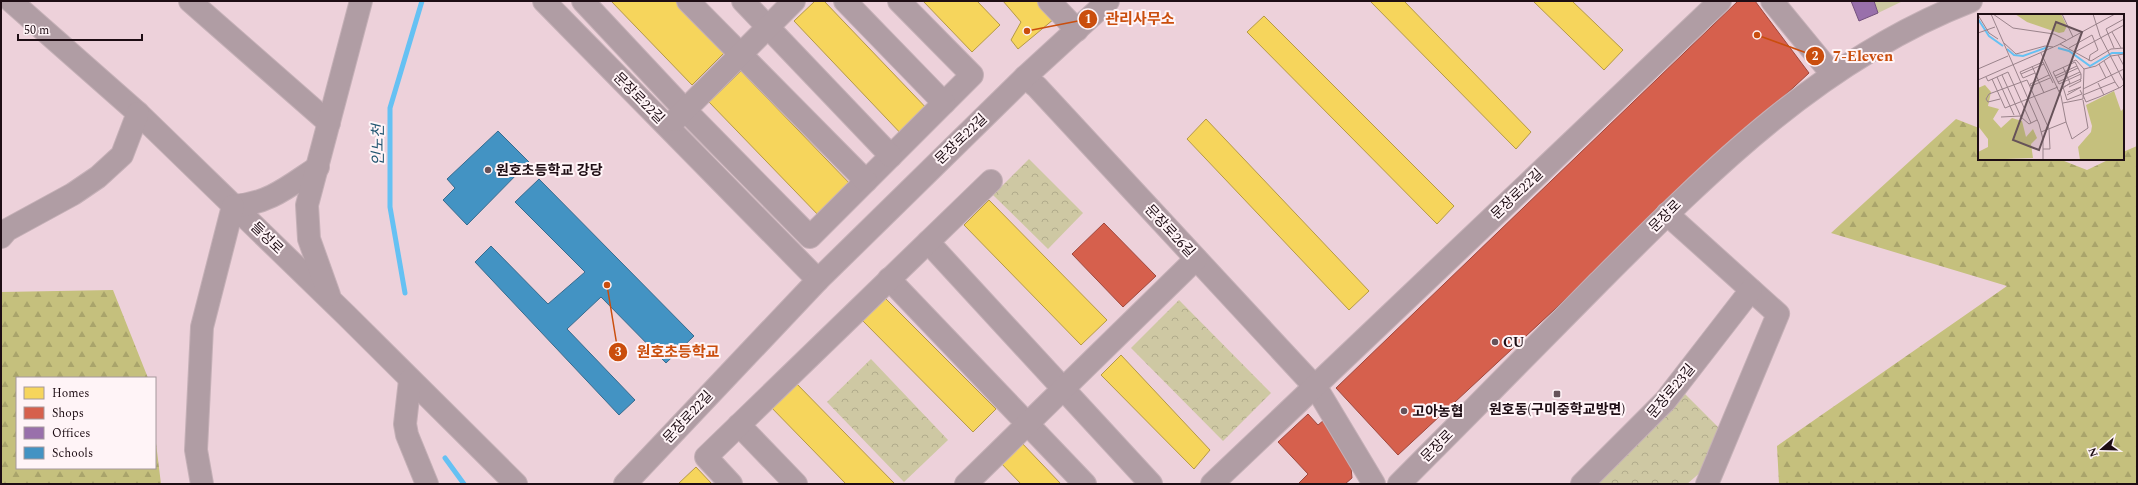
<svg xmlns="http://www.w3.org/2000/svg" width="2138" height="485" font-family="Spectral,'Noto Sans KR',serif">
	<defs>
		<pattern id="forest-firs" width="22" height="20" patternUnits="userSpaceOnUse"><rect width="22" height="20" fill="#c5c07d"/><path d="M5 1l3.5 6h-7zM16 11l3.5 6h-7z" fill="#a9a46b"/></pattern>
		<pattern id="park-crowns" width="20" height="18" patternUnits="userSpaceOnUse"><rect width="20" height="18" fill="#cec8a3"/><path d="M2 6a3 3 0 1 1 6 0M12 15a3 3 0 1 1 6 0" fill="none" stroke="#b0ab8b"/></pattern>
	</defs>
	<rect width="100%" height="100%" fill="#edd1da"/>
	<g fill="url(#forest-firs)">
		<polygon points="1956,119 1979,128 1979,159 2059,159 2087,170 2110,159 2123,159 2123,152 2137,146 2137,484 1779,484 1777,446 2007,286 1831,233"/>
		<polygon points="113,290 148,378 17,378 17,468 155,468 155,435 161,484 1,484 1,292"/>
	</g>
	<g fill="url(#park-crowns)">
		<polygon points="1029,159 1083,213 1048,249 993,195"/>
		<polygon points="1179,300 1271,393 1223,441 1131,348"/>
		<polygon points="871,359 948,440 904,482 827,402"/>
		<polygon points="1673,382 1725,434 1716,459 1687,484 1587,484"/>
	</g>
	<polygon fill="#cec8a3" points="1874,1 1903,1 1878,13"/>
	<g fill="#f6d55c" stroke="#b59946">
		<polygon points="611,1 675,1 725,52 692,85"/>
		<polygon points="815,1 824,1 932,114 906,139 794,21"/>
		<polygon points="923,1 977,1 1000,25 972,52"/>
		<polygon points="1003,1 1039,1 1054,19 1018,49 1011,40 1021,22"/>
		<polygon points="1370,1 1404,1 1531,132 1516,149"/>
		<polygon points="1533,1 1572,1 1623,50 1604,70"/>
		<polygon points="1264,16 1454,206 1437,224 1247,32"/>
		<polygon points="741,71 854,188 822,219 709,102"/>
		<polygon points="1206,119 1369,291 1349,310 1187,139"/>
		<polygon points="989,200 1107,320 1081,345 964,225"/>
		<polygon points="882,295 996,409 973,432 859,317"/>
		<polygon points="1121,355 1210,450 1194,469 1101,375"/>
		<polygon points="792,379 895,484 846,484 767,403"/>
		<polygon points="1020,441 1061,484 1021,484 999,461"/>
		<polygon points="696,467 712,484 678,484"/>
	</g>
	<g fill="#d6604d" stroke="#9f473c">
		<polygon points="1738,1 1755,1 1809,73 1398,455 1336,388"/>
		<polygon points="1104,223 1156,276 1123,307 1072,254"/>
		<polygon points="1308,414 1318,425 1324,420 1349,446 1352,478 1345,484 1298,484 1308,474 1278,442"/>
	</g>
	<polygon fill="#9970ab" stroke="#74527e" points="1851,1 1874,1 1878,13 1859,21"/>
	<g fill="#4393c3" stroke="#386b8e">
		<polygon points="498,131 529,162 467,225 443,200 455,188 447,179"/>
		<polygon points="539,179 694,336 666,363 601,297 567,329 635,400 619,415 475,262 491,246 548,304 585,272 515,202"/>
	</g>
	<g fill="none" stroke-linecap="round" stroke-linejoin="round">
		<g stroke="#65c1f3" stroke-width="5">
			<polyline points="405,293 390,207 390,108 422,1"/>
			<polyline points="445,458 464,484"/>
		</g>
		<defs>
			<g id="minor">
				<polyline points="11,1 138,113 346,315 516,484"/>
				<polyline points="190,1 329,123"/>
				<polyline points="544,1 818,280"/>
				<polyline points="583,1 685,110 810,237 972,75 899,1"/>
				<polyline points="688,1 866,181"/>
				<polyline points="743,1 891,156"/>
				<polyline points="845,1 944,103"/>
				<polyline points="1049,1 1077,30"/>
				<polyline points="1772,1 1832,74"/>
				<polyline points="1025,77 1037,87 1317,389 1374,484"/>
				<polyline points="675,120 794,1"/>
				<path d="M233,206C269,204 289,186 318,167"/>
				<polyline points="1667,214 1778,314 1707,484"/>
				<polyline points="1,237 7,230 73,194 98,177 122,155 138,113"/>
				<polyline points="928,242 1151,484"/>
				<polyline points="889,279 1085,484"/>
				<polyline points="329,295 309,239 307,205 361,1"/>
				<polyline points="410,380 405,424 407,435 427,484"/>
				<polyline points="739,425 796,484"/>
				<polyline points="202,484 196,450 202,327 233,206"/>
				<polyline points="625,484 818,280 1025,77 1108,1"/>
				<polyline points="731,484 706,457 991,181"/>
				<polyline points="966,484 1196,259"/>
				<polyline points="1212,484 1720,1"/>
				<path d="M1399,484C1466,417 1533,349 1599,282C1711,170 1821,59 1971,1"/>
				<polyline points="1582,484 1665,401 1751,290"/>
			</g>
		</defs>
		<use href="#minor" stroke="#c5b0b7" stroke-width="24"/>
		<use href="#minor" stroke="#b09da4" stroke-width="22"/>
	</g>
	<g fill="#665259" stroke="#fff4f7" stroke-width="1.5">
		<circle cx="488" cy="170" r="4"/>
		<circle cx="1495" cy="342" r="4"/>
		<rect x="1553" y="390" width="8" height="8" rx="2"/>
		<circle cx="1404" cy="411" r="4"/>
	</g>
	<g text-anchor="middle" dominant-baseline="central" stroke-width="4" stroke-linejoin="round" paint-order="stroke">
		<g font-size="14" fill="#1e0d14" stroke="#fff4f7">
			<text transform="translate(639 98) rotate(45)">문장로22길</text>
			<text transform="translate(961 139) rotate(-44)">문장로22길</text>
			<text transform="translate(1517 194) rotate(-44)">문장로22길</text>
			<text transform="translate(1665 216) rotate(-45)">문장로</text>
			<text transform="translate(1170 231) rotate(47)">문장로26길</text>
			<text transform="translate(267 238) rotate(44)">들성로</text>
			<text transform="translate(1671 391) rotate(-50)">문장로23길</text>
			<text transform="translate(688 417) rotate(-47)">문장로22길</text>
			<text transform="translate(1437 446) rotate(-45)">문장로</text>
		</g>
		<g font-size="14" font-weight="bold" fill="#1e0d14" stroke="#fff4f7" text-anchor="start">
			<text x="496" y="170">원호초등학교 강당</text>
			<text x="1503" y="342">CU</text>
			<text x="1557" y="409" text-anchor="middle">원호동(구미중학교방면)</text>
			<text x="1412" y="411">고아농협</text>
		</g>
		<g font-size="15" font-style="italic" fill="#215571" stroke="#fff4f7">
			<text transform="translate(378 145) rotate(-90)">인노천</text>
		</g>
	</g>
	<g transform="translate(1978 14)">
		<rect width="146" height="146" fill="#edd1da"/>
		<path d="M37,0H83L89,12L86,18L81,19L49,8ZM7,71L13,78L10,92L21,95L15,105L23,114L34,104L44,107L48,123L55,115L59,124L53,130L55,144L0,146V138L10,133V125L0,112V74ZM136,77L143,97L146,94V146H102L100,133L113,118L114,112L108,91Z" fill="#c5c07d"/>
		<path fill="none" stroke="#65c1f3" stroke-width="2" d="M0,5L11,22L25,32M80,34L91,37L112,52L134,39H146M29,35L36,41L45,42L70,33"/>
		<path fill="none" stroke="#9a838b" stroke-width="1" d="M13,0L61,110L65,125V146M15,0L35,14L76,20L88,26M84,0L95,23M115,0L122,22L146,68M0,1L11,19L20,25M134,18L143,34M0,19L17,13M26,29L38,40L67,32L75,33M82,30L113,47L133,35L146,34M91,34L114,21L120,36L112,41L111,47M136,34L128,15L146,5M97,38L146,11M63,39L83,82L88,108L63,118M140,41L146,52M126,47L137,68M121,50L128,64M54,52L66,79M0,55L30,42M106,55L118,52L133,42L146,40M57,59L45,64L42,58L65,48L75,69M43,60L66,50M24,61L43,103L51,110L59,106M71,61L52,70L53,72L72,64M77,62L99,52M8,63L10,67L30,58L53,109M19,63L36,101M78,64L100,54M14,65L27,94L80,73M0,66L80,31L137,0M80,68L102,58M120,69L126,81M91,73L103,67L102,65M141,74L137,68L105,81L108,88L121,83L143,73L146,70M105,75L146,55M102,76L104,80L89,86L85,73L103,65V60L81,70L75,58L97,48L103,60M81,77L92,69L85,53M90,78L103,73M89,81L103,73M22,85L10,88L8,85L11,80L49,66L71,115L72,135H65M85,89L105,85L106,55L98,46L93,48M23,103L43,102M88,108L94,125L110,114L105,86"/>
		<path fill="#665259" fill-opacity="0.15" stroke="#665259" stroke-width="2" d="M78,8L104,18L61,136L35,126Z"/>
		<rect width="146" height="146" fill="none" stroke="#1e0d14" stroke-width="2"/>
	</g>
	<path fill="none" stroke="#ca4e0d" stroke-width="1.5" d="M1027 31L1088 19M1757 35L1815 56M607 285L618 352"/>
	<g fill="#ca4e0d" stroke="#fff4f7" stroke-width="1.5">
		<circle cx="1027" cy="31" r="4"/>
		<circle cx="1757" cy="35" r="4"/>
		<circle cx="607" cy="285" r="4"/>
		<circle cx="1088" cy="19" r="10"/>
		<circle cx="1815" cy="56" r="10"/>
		<circle cx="618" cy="352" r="10"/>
	</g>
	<g font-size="12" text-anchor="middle" font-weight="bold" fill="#fff">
		<text x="1088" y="23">1</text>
		<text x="1815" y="60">2</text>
		<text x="618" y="356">3</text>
	</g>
	<g font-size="15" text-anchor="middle" font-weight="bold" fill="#ca4e0d" stroke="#fff4f7" stroke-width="4" stroke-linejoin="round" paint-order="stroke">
		<text x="1140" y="24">관리사무소</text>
		<text x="1863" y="61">7-Eleven</text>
		<text x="678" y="357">원호초등학교</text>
	</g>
	<rect width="2138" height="485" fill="none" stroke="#1e0d14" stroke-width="4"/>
	<rect x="16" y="377" width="140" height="92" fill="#fff4f7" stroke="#a5989c"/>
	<rect x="24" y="387" width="20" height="12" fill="#f6d55c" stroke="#a5989c"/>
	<text x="52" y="397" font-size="12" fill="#1e0d14">Homes</text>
	<rect x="24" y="407" width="20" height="12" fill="#d6604d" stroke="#a5989c"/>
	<text x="52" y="417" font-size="12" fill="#1e0d14">Shops</text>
	<rect x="24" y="427" width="20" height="12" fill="#9970ab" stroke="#a5989c"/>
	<text x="52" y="437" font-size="12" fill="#1e0d14">Offices</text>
	<rect x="24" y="447" width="20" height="12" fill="#4393c3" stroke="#a5989c"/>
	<text x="52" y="457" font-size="12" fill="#1e0d14">Schools</text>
	<g transform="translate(2102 449) rotate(250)" stroke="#fff4f7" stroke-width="3" paint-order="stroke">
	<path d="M0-3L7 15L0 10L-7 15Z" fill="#1e0d14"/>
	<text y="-6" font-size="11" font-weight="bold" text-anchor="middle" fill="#1e0d14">N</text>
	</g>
	<path d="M18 34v6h124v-6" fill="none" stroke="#1e0d14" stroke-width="2"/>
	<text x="24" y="34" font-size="12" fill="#1e0d14" stroke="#fff4f7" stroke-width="3" paint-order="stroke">50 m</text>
</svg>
